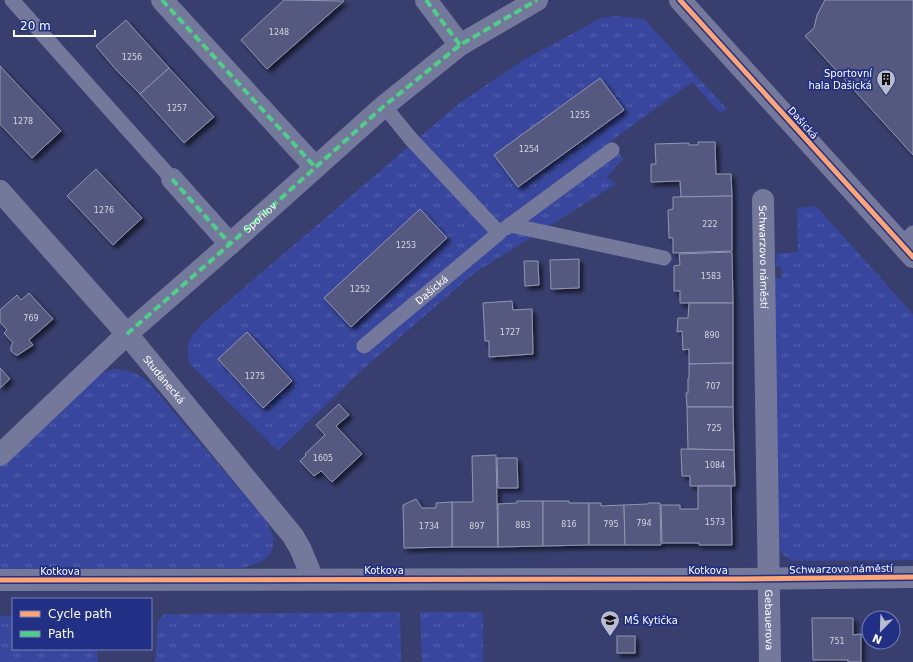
<svg xmlns="http://www.w3.org/2000/svg" width="913" height="662" font-family="'DejaVu Sans',sans-serif">
	<defs>
		<pattern id="grass-tufts" width="24" height="20" patternUnits="userSpaceOnUse"><rect width="24" height="20" fill="#38479d"/><path d="M3 7l-1-3M5 7V3M7 7l1-3M15 17l-1-3M17 17v-4M19 17l1-3" fill="none" stroke="#5663ac"/></pattern>
		<filter id="shadow"><feDropShadow dx="3.5" dy="3.5" stdDeviation="2" flood-color="#0009"/></filter>
	</defs>
	<rect width="100%" height="100%" fill="#383f6e"/>
	<g fill="url(#grass-tufts)">
		<path d="M615,16L644,19L727,109L720,113L692,82L611,141L623,159L607,177L616,184L473,274L362,370L278,451L190,364C185,344 188,339 202,324L457,105L522,61L601,18Z"/>
		<polygon points="816,206 913,314 913,560 793,561 783,555 777,543 774,278 782,278 782,267 776,266 777,254 780,253 798,252 797,208"/>
		<path d="M114,369C127,369 140,374 150,384L265,519C268,525 272,531 273,537C277,557 259,563 244,568L0,569V465L99,374Z"/>
		<polygon points="400,612 401,662 155,662 158,622 164,614"/>
		<polygon points="420,612 483,612 483,662 422,662"/>
		<polygon points="0,616 13,616 13,649 97,649 98,662 0,662"/>
	</g>
	<g fill="#54597f" stroke="#9296b2" filter="url(#shadow)">
		<polygon points="284,0 344,1 267,69 241,40"/>
		<polygon points="825,0 913,0 913,155 805,36 814,28 817,15"/>
		<polygon points="126,20 169,68 140,94 118,72 96,46"/>
		<polygon points="0,66 61,131 32,158 0,124"/>
		<polygon points="169,68 214,117 184,143 140,94"/>
		<polygon points="600,78 624,110 518,187 494,155"/>
		<polygon points="698,142 715,142 716,174 731,174 732,196 681,197 680,181 651,182 651,164 656,164 655,144 689,143 689,145 698,145"/>
		<polygon points="96,169 142,218 113,245 67,196"/>
		<polygon points="732,196 732,251 673,253 673,238 669,238 668,210 673,209 673,197"/>
		<polygon points="420,209 447,238 351,327 324,298"/>
		<polygon points="732,252 733,303 680,303 680,291 674,291 674,266 680,265 679,254"/>
		<polygon points="579,259 579,288 551,289 550,260"/>
		<polygon points="524,261 538,261 539,285 525,286"/>
		<polygon points="29,293 53,319 29,340 33,345 18,355 16,355 11,351 11,346 13,343 4,333 7,330 0,322 0,310 17,295 21,300"/>
		<polygon points="512,301 513,310 532,309 533,354 489,357 489,341 485,341 483,303"/>
		<polygon points="689,303 733,303 733,363 689,364 689,349 683,350 682,331 677,332 678,318 688,318"/>
		<polygon points="247,332 292,381 263,408 218,359"/>
		<polygon points="733,363 733,407 687,407 686,393 688,393 688,378 689,378 689,364"/>
		<polygon points="0,368 10,379 0,388"/>
		<polygon points="339,404 349,415 336,426 362,454 332,482 321,471 314,476 300,461 306,455 305,454 325,435 316,425"/>
		<polygon points="687,407 733,407 734,450 688,449"/>
		<polygon points="681,449 734,450 735,486 690,486 690,476 682,476"/>
		<polygon points="496,455 498,547 452,547 452,502 473,502 472,456"/>
		<polygon points="497,458 517,458 518,488 498,488"/>
		<polygon points="698,486 731,486 732,545 699,545 699,543 662,543 661,505 680,505 680,509 698,509"/>
		<polygon points="416,499 422,508 436,508 436,503 452,502 452,547 404,548 403,505"/>
		<polygon points="517,501 543,501 543,546 498,547 498,504 517,503"/>
		<polygon points="543,501 569,501 569,503 589,503 589,545 543,546"/>
		<polygon points="589,503 601,503 601,506 624,505 625,545 589,545"/>
		<polygon points="648,503 660,503 661,545 625,545 624,505 648,504"/>
		<polygon points="812,618 853,618 853,635 861,634 861,662 848,662 848,660 813,660"/>
		<rect x="617" y="636" width="18" height="17"/>
	</g>
	<g fill="none" stroke-linecap="round" stroke-linejoin="round">
		<g stroke="#74799c" stroke-width="15">
			<polyline points="12,0 172,179"/>
			<polyline points="510,225 664,258"/>
			<polyline points="506,228 612,150"/>
			<polyline points="901,244 913,233"/>
			<path id="s1" d="M364,346L499,233L411,139L384,106"/>
		</g>
		<g stroke="#74799c" stroke-width="22">
			<polyline points="162,0 315,167"/>
			<polyline points="426,0 460,45"/>
			<polyline points="172,179 230,244"/>
			<path id="s2" d="M0,191L127,334L293,536L300,548L313,579"/>
			<path id="s3" d="M763,200L770,662"/>
			<polyline points="0,455 127,334 230,244 384,106 460,45 537,0"/>
			<polyline points="0,580 742,579 913,577"/>
		</g>
		<polyline stroke="#74799c" stroke-width="22" points="680,0 913,257"/>
		<g stroke="#4dcf88" stroke-width="4" stroke-dasharray="8 4" stroke-linecap="butt">
			<polyline points="162,0 315,167"/>
			<polyline points="426,0 460,45"/>
			<polyline points="172,179 230,244"/>
			<path id="s4" d="M127,334L230,244L384,106L460,45L537,0"/>
		</g>
		<defs>
			<g id="cycleway">
				<polyline points="680,0 913,257"/>
				<polyline points="0,580 742,579 913,577"/>
			</g>
		</defs>
		<use href="#cycleway" stroke="#212f85" stroke-width="8"/>
		<use href="#cycleway" stroke="#fda474" stroke-width="5"/>
	</g>
	<defs>
		<symbol id="building-pin" viewBox="-11 -11 22 30"><path d="M0 17L-7.5 6A9.5 9.5 0 1 1 7.5 6Z" fill="#b9bccc" stroke="#212f85"/><path d="M-4-6H4V6H1V3H-1V6H-4ZM-2.5-4.3h1.7v1.8h-1.7ZM.8-4.3h1.7v1.8H.8ZM-2.5-1h1.7V.8h-1.7ZM.8-1h1.7V.8H.8Z" fill="#111"/></symbol>
		<symbol id="school-pin" viewBox="-11 -11 22 30"><path d="M0 17L-7.5 6A9.5 9.5 0 1 1 7.5 6Z" fill="#b9bccc" stroke="#212f85"/><path d="M0-5L7-2L0 1L-7-2ZM-4 1L0 2.5L4 1V4Q0 6-4 4Z" fill="#111"/></symbol>
	</defs>
	<g fill-rule="evenodd">
		<use href="#building-pin" x="875" y="68" width="22" height="30"/>
		<use href="#school-pin" x="599" y="609" width="22" height="30"/>
	</g>
	<g text-anchor="middle" dominant-baseline="central" stroke-width="3.5" stroke-linejoin="round" paint-order="stroke">
		<g font-size="8" fill="#d4d6df">
			<text x="279" y="32">1248</text>
			<text x="132" y="57">1256</text>
			<text x="177" y="108">1257</text>
			<text x="580" y="115">1255</text>
			<text x="23" y="121">1278</text>
			<text x="529" y="149">1254</text>
			<text x="104" y="210">1276</text>
			<text x="710" y="224">222</text>
			<text x="406" y="245">1253</text>
			<text x="711" y="276">1583</text>
			<text x="360" y="289">1252</text>
			<text x="31" y="318">769</text>
			<text x="510" y="332">1727</text>
			<text x="712" y="335">890</text>
			<text x="255" y="376">1275</text>
			<text x="713" y="386">707</text>
			<text x="714" y="428">725</text>
			<text x="323" y="458">1605</text>
			<text x="715" y="465">1084</text>
			<text x="715" y="522">1573</text>
			<text x="644" y="523">794</text>
			<text x="569" y="524">816</text>
			<text x="611" y="524">795</text>
			<text x="523" y="525">883</text>
			<text x="429" y="526">1734</text>
			<text x="477" y="526">897</text>
			<text x="837" y="641">751</text>
		</g>
		<g font-size="10" fill="#fff" stroke="#212f85" text-anchor="end">
			<text x="872" y="73">Sportovní<tspan x="872" dy="12">hala Dašická</tspan></text>
			<text x="624" y="620" text-anchor="start">MŠ Kytička</text>
		</g>
		<g font-size="10" fill="#fff" stroke="#212f85">
			<text transform="translate(803 123) rotate(48)">Dašická</text>
			<text stroke="none"><textPath href="#s4" startOffset="177">Spořilov</textPath></text>
			<text stroke="none"><textPath href="#s3" startOffset="57">Schwarzovo náměstí</textPath></text>
			<text stroke="none"><textPath href="#s1" startOffset="88">Dašická</textPath></text>
			<text stroke="none"><textPath href="#s2" startOffset="250">Studánecká</textPath></text>
			<text transform="translate(841 569) rotate(-1)">Schwarzovo náměstí</text>
			<text x="384" y="570">Kotkova</text>
			<text x="708" y="570">Kotkova</text>
			<text x="60" y="571">Kotkova</text>
			<text stroke="none"><textPath href="#s3" startOffset="420">Gebauerova</textPath></text>
		</g>
	</g>
	<rect x="12" y="598" width="140" height="52" fill="#212f85" stroke="#7a82b6"/>
	<rect x="20" y="611" width="20" height="6" fill="#fda474" stroke="#7a82b6"/>
	<text x="48" y="618" font-size="12" fill="#ffffff">Cycle path</text>
	<rect x="20" y="631" width="20" height="6" fill="#4dcf88" stroke="#7a82b6"/>
	<text x="48" y="638" font-size="12" fill="#ffffff">Path</text>
	<g transform="translate(881 630) rotate(203)"><circle r="19" fill="#212f85" stroke="#7a82b6"/>
	<path d="M0-3L7 15L0 10L-7 15Z" fill="#b9bccc"/>
	<text y="-6" font-size="11" font-weight="bold" text-anchor="middle" fill="#ffffff">N</text>
	</g>
	<path d="M14 30v6h81v-6" fill="none" stroke="#ffffff" stroke-width="2"/>
	<text x="20" y="30" font-size="12" fill="#ffffff" stroke="#212f85" stroke-width="3" paint-order="stroke">20 m</text>
</svg>
